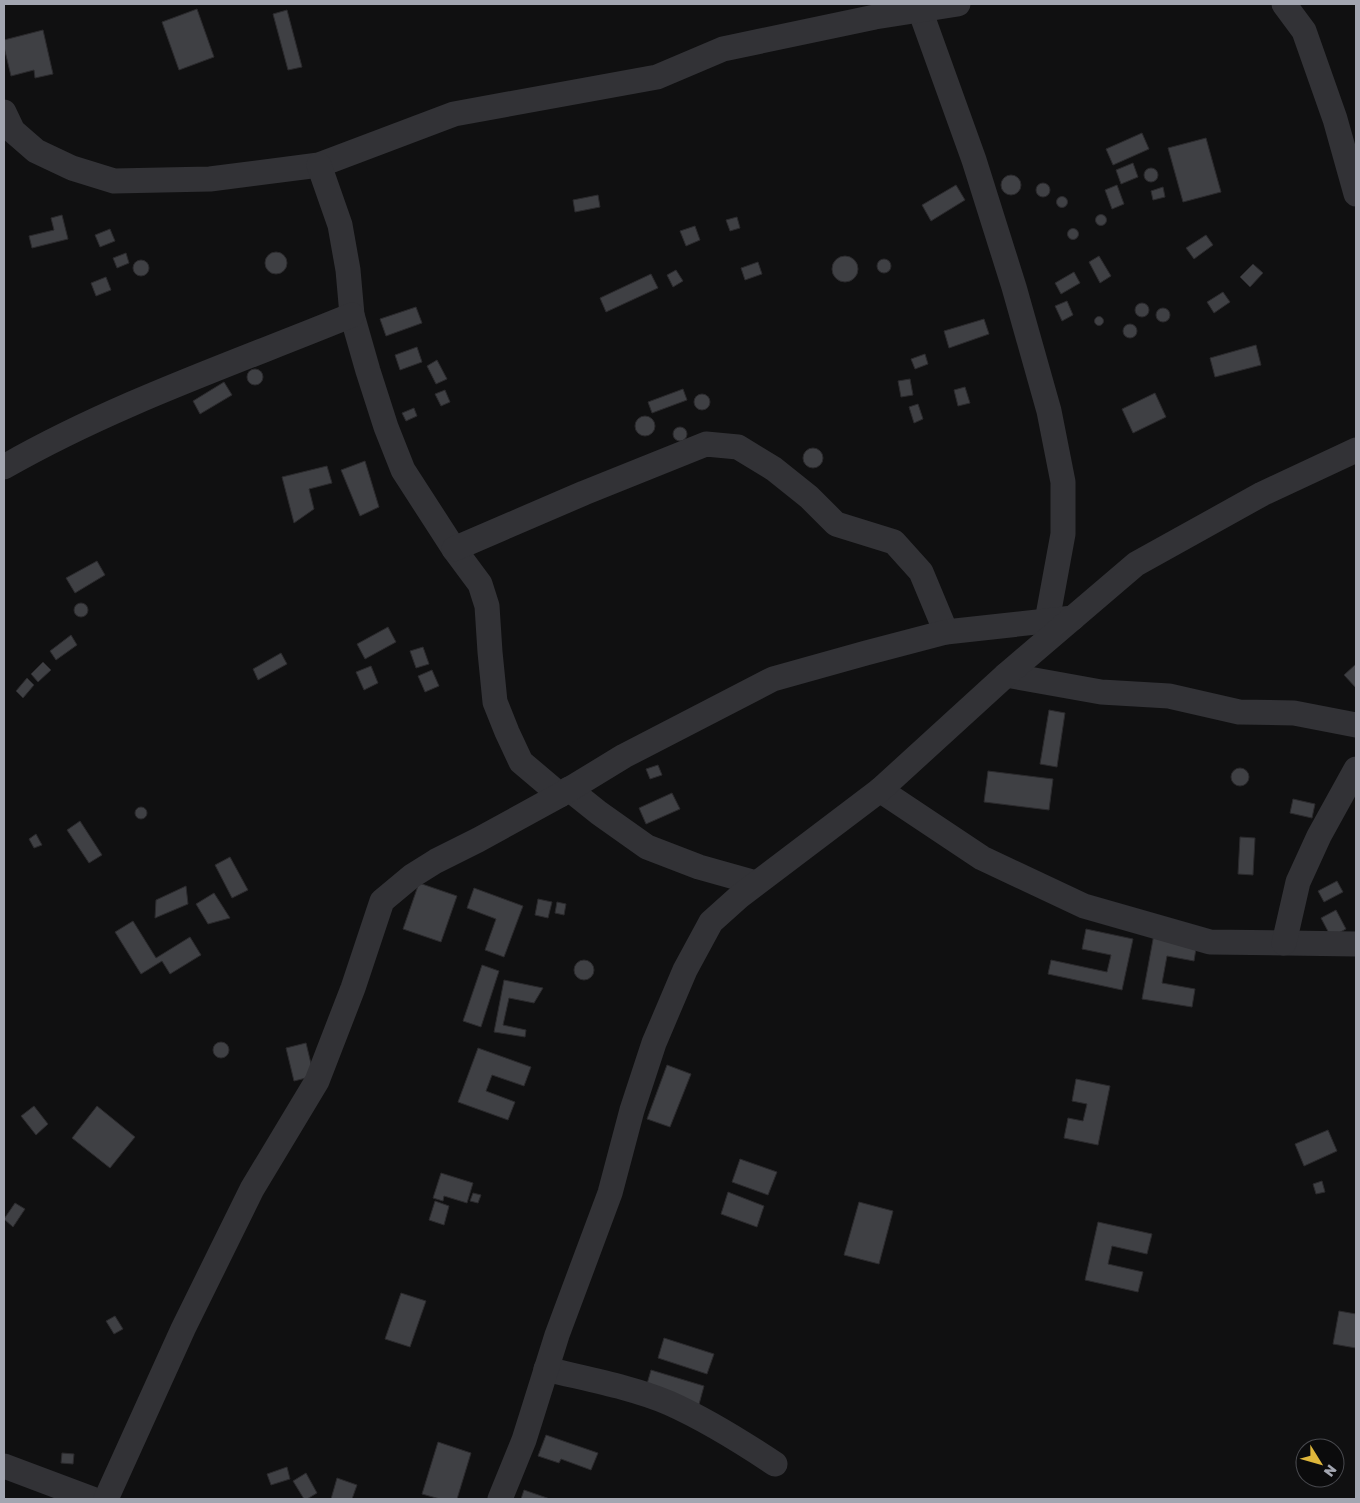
<svg xmlns="http://www.w3.org/2000/svg" width="1360" height="1503" font-family="'Golos Text',sans-serif">
	<rect width="100%" height="100%" fill="#101011"/>
	<g fill="#3f4044" stroke="#2b2a2d">
		<polygon points="197,9 214,57 179,70 162,22"/>
		<polygon points="287,10 302,67 288,70 273,14"/>
		<polygon points="43,30 53,74 35,78 34,70 11,76 4,47 4,40"/>
		<polygon points="1142,133 1149,149 1113,165 1106,149"/>
		<polygon points="1206,138 1221,192 1183,202 1168,148"/>
		<polygon points="1133,163 1138,177 1121,184 1116,170"/>
		<circle cx="1151" cy="175" r="7"/>
		<circle cx="1011" cy="185" r="10"/>
		<circle cx="1043" cy="190" r="7"/>
		<polygon points="956,185 965,200 931,221 922,205"/>
		<polygon points="1117,185 1124,204 1112,209 1105,190"/>
		<polygon points="1163,187 1165,197 1153,200 1151,191"/>
		<polygon points="598,195 600,207 575,212 573,200"/>
		<circle cx="1062" cy="202" r="5.5"/>
		<circle cx="1101" cy="220" r="5.5"/>
		<polygon points="62,215 68,239 32,248 29,236 54,230 51,218"/>
		<polygon points="737,217 740,228 730,231 726,220"/>
		<polygon points="695,226 700,240 686,246 680,231"/>
		<circle cx="1073" cy="234" r="5.5"/>
		<polygon points="110,229 115,241 100,247 95,235"/>
		<polygon points="1206,235 1213,245 1194,259 1186,248"/>
		<circle cx="276" cy="263" r="11"/>
		<polygon points="126,253 129,263 117,268 113,258"/>
		<circle cx="845" cy="269" r="13"/>
		<polygon points="1099,256 1111,276 1100,283 1089,262"/>
		<circle cx="884" cy="266" r="7"/>
		<circle cx="141" cy="268" r="8"/>
		<polygon points="758,262 762,274 745,280 741,268"/>
		<polygon points="1253,264 1263,273 1250,287 1240,277"/>
		<polygon points="676,270 683,281 673,287 667,275"/>
		<polygon points="1074,272 1080,283 1061,294 1055,283"/>
		<polygon points="651,274 658,288 606,312 600,298"/>
		<polygon points="106,277 111,290 96,296 91,283"/>
		<polygon points="1223,292 1230,302 1214,313 1207,302"/>
		<polygon points="1067,301 1073,315 1062,321 1055,306"/>
		<circle cx="1142" cy="310" r="7"/>
		<polygon points="416,307 422,323 386,336 380,319"/>
		<circle cx="1163" cy="315" r="7"/>
		<circle cx="1099" cy="321" r="4.5"/>
		<polygon points="984,319 989,334 949,348 944,331"/>
		<circle cx="1130" cy="331" r="7"/>
		<polygon points="1256,345 1261,365 1215,377 1210,358"/>
		<polygon points="417,347 422,362 400,370 395,355"/>
		<polygon points="925,354 928,364 915,369 911,359"/>
		<polygon points="437,360 447,379 436,384 427,366"/>
		<circle cx="255" cy="377" r="8"/>
		<polygon points="910,379 913,395 901,397 898,381"/>
		<polygon points="224,382 232,395 200,414 193,401"/>
		<polygon points="965,387 970,403 958,406 954,390"/>
		<polygon points="683,389 687,400 652,413 648,402"/>
		<polygon points="445,390 450,402 441,406 435,394"/>
		<polygon points="1155,393 1166,417 1133,433 1122,409"/>
		<circle cx="702" cy="402" r="8"/>
		<polygon points="918,404 923,419 914,423 909,407"/>
		<polygon points="414,408 417,416 406,421 402,413"/>
		<circle cx="645" cy="426" r="10"/>
		<circle cx="680" cy="434" r="7"/>
		<circle cx="813" cy="458" r="10"/>
		<polygon points="365,461 379,507 360,516 341,470"/>
		<polygon points="327,466 332,483 309,489 314,509 294,523 282,477"/>
		<polygon points="97,561 105,575 75,593 66,578"/>
		<circle cx="81" cy="610" r="7"/>
		<polygon points="388,627 396,642 365,659 357,644"/>
		<polygon points="71,635 77,645 56,660 50,651"/>
		<polygon points="423,647 429,664 416,668 410,651"/>
		<polygon points="281,653 287,664 258,680 253,669"/>
		<polygon points="43,662 51,670 38,682 31,674"/>
		<polygon points="1356,664 1356,688 1344,675"/>
		<polygon points="371,666 378,683 364,690 356,672"/>
		<polygon points="432,670 439,686 425,692 418,676"/>
		<polygon points="27,678 34,685 23,698 16,691"/>
		<polygon points="1049,710 1065,713 1057,767 1040,764"/>
		<polygon points="658,765 662,775 650,779 646,769"/>
		<circle cx="1240" cy="777" r="9"/>
		<polygon points="988,771 1053,779 1049,810 984,802"/>
		<polygon points="672,793 680,809 646,824 639,808"/>
		<polygon points="1293,799 1315,804 1312,818 1290,813"/>
		<circle cx="141" cy="813" r="6"/>
		<polygon points="80,821 102,855 89,863 67,830"/>
		<polygon points="36,834 42,845 34,848 29,839"/>
		<polygon points="1240,837 1255,838 1253,875 1238,874"/>
		<polygon points="230,857 248,890 232,898 215,865"/>
		<polygon points="1337,881 1343,892 1324,902 1318,891"/>
		<polygon points="419,883 457,896 441,942 403,929"/>
		<polygon points="186,886 188,904 155,918 156,900"/>
		<polygon points="474,888 523,906 504,957 485,950 496,919 467,908"/>
		<polygon points="214,893 230,918 208,924 196,904"/>
		<polygon points="538,899 552,902 548,918 535,915"/>
		<polygon points="557,902 566,904 564,915 555,913"/>
		<polygon points="1336,910 1346,929 1331,937 1321,918"/>
		<polygon points="133,921 156,958 190,937 201,955 170,974 162,961 141,974 115,932"/>
		<polygon points="1086,929 1133,939 1122,990 1048,974 1051,960 1107,972 1111,955 1082,949"/>
		<polygon points="1154,934 1197,942 1194,961 1167,956 1162,983 1195,989 1192,1007 1142,999"/>
		<circle cx="584" cy="970" r="10"/>
		<polygon points="482,965 499,971 481,1027 463,1021"/>
		<polygon points="504,980 543,988 534,1003 509,998 503,1025 526,1030 525,1037 494,1032"/>
		<circle cx="221" cy="1050" r="8"/>
		<polygon points="306,1043 314,1076 294,1081 286,1048"/>
		<polygon points="478,1048 531,1067 524,1086 492,1075 486,1091 515,1102 508,1120 458,1102"/>
		<polygon points="667,1065 691,1074 670,1127 647,1119"/>
		<polygon points="1076,1079 1110,1086 1098,1145 1064,1138 1068,1118 1083,1121 1087,1104 1072,1101"/>
		<polygon points="34,1106 48,1124 36,1135 21,1116"/>
		<polygon points="97,1106 135,1137 110,1168 72,1138"/>
		<polygon points="1328,1130 1337,1151 1304,1166 1295,1144"/>
		<polygon points="740,1159 777,1172 768,1195 732,1182"/>
		<polygon points="441,1173 473,1183 467,1203 444,1196 443,1201 433,1198"/>
		<polygon points="1322,1181 1325,1192 1316,1194 1313,1184"/>
		<polygon points="728,1192 764,1206 757,1227 721,1214"/>
		<polygon points="473,1193 481,1195 478,1203 470,1201"/>
		<polygon points="435,1201 449,1206 444,1225 429,1220"/>
		<polygon points="859,1202 893,1211 879,1264 844,1255"/>
		<polygon points="15,1203 25,1209 13,1227 4,1219"/>
		<polygon points="1098,1222 1152,1234 1147,1254 1112,1246 1108,1264 1143,1272 1138,1292 1085,1280"/>
		<polygon points="401,1293 426,1301 410,1347 385,1339"/>
		<polygon points="1339,1311 1356,1314 1356,1348 1333,1344"/>
		<polygon points="115,1316 123,1329 114,1334 106,1321"/>
		<polygon points="664,1338 714,1354 707,1374 658,1358"/>
		<polygon points="651,1370 704,1386 698,1408 645,1391"/>
		<polygon points="546,1435 598,1453 591,1470 561,1459 559,1463 538,1456"/>
		<polygon points="438,1442 471,1453 457,1499 440,1499 422,1494"/>
		<polygon points="62,1453 74,1454 73,1464 61,1463"/>
		<polygon points="287,1467 290,1479 271,1485 267,1474"/>
		<polygon points="306,1473 317,1493 307,1499 304,1499 293,1481"/>
		<polygon points="337,1478 357,1485 352,1499 331,1499"/>
		<polygon points="524,1490 550,1499 521,1499"/>
	</g>
	<g fill="none" stroke-linecap="round" stroke-linejoin="round">
		<g stroke="#323236" stroke-width="25">
			<polyline points="1284,4 1304,31 1335,119 1356,194"/>
			<polyline points="920,10 974,160 1014,287 1049,411 1063,482 1063,534 1047,621"/>
			<polyline points="4,112 13,131 36,151 72,168 114,181 210,179 319,165 454,114 657,77 723,49 875,17 958,4"/>
			<polyline points="319,165 340,225 348,270 352,315 368,371 386,427 403,470 454,549 480,584 487,606 490,652 495,702 507,732 521,762 560,795"/>
			<path d="M4,467C114,404 235,363 352,315"/>
			<polyline points="454,549 584,493 706,444 738,447 774,469 809,497 836,524 894,542 921,572 946,632"/>
			<polyline points="1006,675 1101,692 1169,696 1239,712 1294,713 1356,725"/>
			<polyline points="569,789 599,813 647,847 699,867 756,883"/>
			<polyline points="880,790 982,858 1084,906 1210,942 1356,944"/>
			<polyline points="1284,943 1298,882 1319,836 1356,769"/>
			<path d="M546,1369C586,1379 631,1387 669,1403C705,1419 742,1442 775,1464"/>
			<polyline points="4,1466 92,1499"/>
			<polyline points="106,1499 183,1329 252,1189 317,1081 353,988 382,901 412,876 436,861 478,840 560,795 624,756 773,679 866,653 946,632 1073,618"/>
			<polyline points="500,1499 524,1440 557,1335 610,1193 632,1110 654,1043 685,970 711,922 740,896 880,790 1006,675 1136,564 1262,494 1356,450"/>
		</g>
	</g>
	<rect width="1360" height="1503" fill="none" stroke="#a3a6b1" stroke-width="10"/>
	<g transform="translate(1320 1463) rotate(127)"><circle r="24" fill="#0b0b0c" stroke="#48494e"/>
	<path d="M0-4L9 19L0 12L-9 19Z" fill="#deb63b"/>
	<text y="-8" font-size="14" font-weight="bold" text-anchor="middle" fill="#a3a6b1">N</text>
	</g>
</svg>
